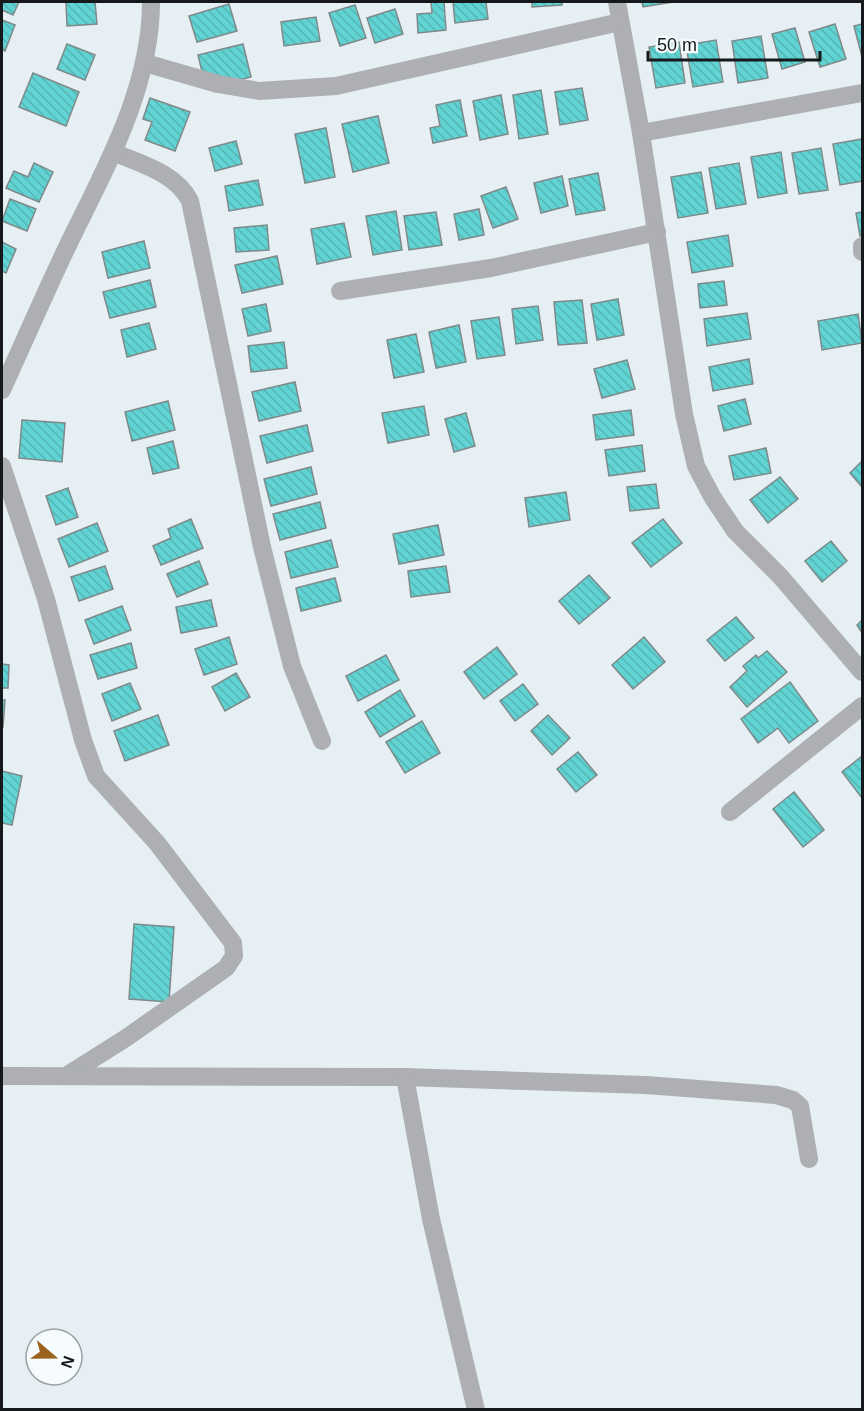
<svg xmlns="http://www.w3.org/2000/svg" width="864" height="1411" font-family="Arial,sans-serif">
	<defs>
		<pattern id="building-back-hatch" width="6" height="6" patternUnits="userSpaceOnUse" patternTransform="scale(1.5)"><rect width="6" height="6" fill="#61d3d3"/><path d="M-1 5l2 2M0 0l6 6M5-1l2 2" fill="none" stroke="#54b5b5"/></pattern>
	</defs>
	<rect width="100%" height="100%" fill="#e6eff3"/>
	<g fill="url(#building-back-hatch)" stroke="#7f8989" stroke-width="1.5">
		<polygon points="2,2 19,2 13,15 2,10"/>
		<polygon points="66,2 95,2 97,24 67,26"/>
		<polygon points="431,2 444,2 446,30 418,33 417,14 432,13"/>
		<polygon points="453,2 486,2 488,19 455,23"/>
		<polygon points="532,2 562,2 562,5 532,7"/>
		<polygon points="642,2 673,2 643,7"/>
		<polygon points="229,4 237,31 197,42 189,16"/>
		<polygon points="355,5 366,38 340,46 329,13"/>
		<polygon points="395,9 403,34 375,43 367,18"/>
		<polygon points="316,17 320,41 284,46 281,22"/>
		<polygon points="2,20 15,25 5,51 2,49"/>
		<polygon points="835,24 846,59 820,67 809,32"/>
		<polygon points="862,24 862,57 854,26"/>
		<polygon points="795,28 805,62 782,69 772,34"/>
		<polygon points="761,36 768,78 738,83 732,41"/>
		<polygon points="716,40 723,82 693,87 686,45"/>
		<polygon points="679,42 685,83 656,88 649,47"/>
		<polygon points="67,44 95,55 85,80 57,69"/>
		<polygon points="243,44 251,77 206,88 198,55"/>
		<polygon points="33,73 79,92 66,126 19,107"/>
		<polygon points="582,88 588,120 560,125 555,92"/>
		<polygon points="541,90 548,134 519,139 513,95"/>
		<polygon points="501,95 508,134 480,140 473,101"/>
		<polygon points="150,98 190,112 175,151 145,140 152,122 143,119"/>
		<polygon points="460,100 467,136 433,143 430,128 440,126 436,105"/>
		<polygon points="378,116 389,163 353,172 342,124"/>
		<polygon points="326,128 335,177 305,183 295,134"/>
		<polygon points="862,139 862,181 840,185 833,144"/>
		<polygon points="236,141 242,164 215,171 209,148"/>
		<polygon points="821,148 828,190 799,194 792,153"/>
		<polygon points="781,152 787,193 758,198 751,157"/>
		<polygon points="34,163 53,172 39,202 6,188 14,171 28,177"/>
		<polygon points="739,163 746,204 716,209 709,168"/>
		<polygon points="701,172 708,213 678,218 671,177"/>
		<polygon points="598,173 605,210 576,215 569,179"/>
		<polygon points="562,176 568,206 541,213 534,183"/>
		<polygon points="258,180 263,205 229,211 225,186"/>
		<polygon points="506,187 518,219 493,228 481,196"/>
		<polygon points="10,199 36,209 27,231 2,221"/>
		<polygon points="479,209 484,235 459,240 454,214"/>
		<polygon points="396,211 402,250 373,255 366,216"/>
		<polygon points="436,212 442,245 409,250 404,216"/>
		<polygon points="862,212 862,235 860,236 856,213"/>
		<polygon points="344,223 351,257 317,264 311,229"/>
		<polygon points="267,225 269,250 236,252 234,228"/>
		<polygon points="728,235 733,266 692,273 687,242"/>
		<polygon points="144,241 150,268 108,278 102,252"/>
		<polygon points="2,242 16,249 6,273 2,271"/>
		<polygon points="277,256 283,284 242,293 235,265"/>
		<polygon points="150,280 156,307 110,318 103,292"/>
		<polygon points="724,281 727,305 700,308 698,284"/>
		<polygon points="618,299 624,335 597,340 591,304"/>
		<polygon points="582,300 587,343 558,345 554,302"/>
		<polygon points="266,304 271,331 248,336 242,309"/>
		<polygon points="538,306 543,340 516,344 512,309"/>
		<polygon points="747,313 751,339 707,346 704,319"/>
		<polygon points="858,314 862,343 822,350 818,321"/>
		<polygon points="499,317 505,355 477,359 471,321"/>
		<polygon points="149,323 156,349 127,357 121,330"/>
		<polygon points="459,325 466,362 436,368 429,332"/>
		<polygon points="416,334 424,372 394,378 387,340"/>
		<polygon points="284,342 287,368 251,372 248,346"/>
		<polygon points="749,359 753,384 713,391 709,367"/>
		<polygon points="627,360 635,389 602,398 594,369"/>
		<polygon points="295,382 301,411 259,421 252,392"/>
		<polygon points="745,399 751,424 724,431 718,406"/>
		<polygon points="168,401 175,430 132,441 125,412"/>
		<polygon points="424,406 429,435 388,443 382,413"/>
		<polygon points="631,410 634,435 596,440 593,415"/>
		<polygon points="466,413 475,446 454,452 445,419"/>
		<polygon points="22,420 65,423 62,462 19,458"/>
		<polygon points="307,425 313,451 267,463 260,436"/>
		<polygon points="173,441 179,468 153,474 147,448"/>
		<polygon points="642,445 645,471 609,476 605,450"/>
		<polygon points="766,448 771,473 734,480 729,456"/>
		<polygon points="862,461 862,487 850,473"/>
		<polygon points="311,467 317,494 271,506 264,479"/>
		<polygon points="780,477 798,499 768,523 750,500"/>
		<polygon points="656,484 659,508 630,511 627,487"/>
		<polygon points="68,488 78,517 56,525 46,496"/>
		<polygon points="566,492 570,520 529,527 525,498"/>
		<polygon points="320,502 326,528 280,540 273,514"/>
		<polygon points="191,519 203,548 161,565 153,546 171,538 168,529"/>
		<polygon points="663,519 682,543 651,567 632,543"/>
		<polygon points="97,523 108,551 69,567 58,539"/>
		<polygon points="438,525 444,555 399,564 393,534"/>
		<polygon points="331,540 338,567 291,578 285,552"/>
		<polygon points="831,541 847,561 822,582 805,561"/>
		<polygon points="199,561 208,584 177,597 167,574"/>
		<polygon points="105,566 113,589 79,601 71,577"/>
		<polygon points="446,566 450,592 411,597 408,571"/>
		<polygon points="589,575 610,598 579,624 559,601"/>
		<polygon points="335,578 341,601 301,611 296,588"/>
		<polygon points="211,600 217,626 181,633 176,607"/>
		<polygon points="122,606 131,630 94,644 85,620"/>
		<polygon points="736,617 754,638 725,661 707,640"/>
		<polygon points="862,620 862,633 857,625"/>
		<polygon points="229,637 237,664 204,675 195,649"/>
		<polygon points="644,637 665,662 633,689 612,665"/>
		<polygon points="131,643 137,668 98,679 90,655"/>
		<polygon points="497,647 517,674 484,699 464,672"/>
		<polygon points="767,651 787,672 747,707 730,687 747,671 743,666 756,655 758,658"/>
		<polygon points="386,655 399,680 358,701 346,676"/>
		<polygon points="2,664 9,665 8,688 2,688"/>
		<polygon points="236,673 250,697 225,711 212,687"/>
		<polygon points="790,682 818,721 789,743 778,728 758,743 741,719"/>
		<polygon points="130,683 141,709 112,721 102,694"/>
		<polygon points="523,684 538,704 515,721 500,701"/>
		<polygon points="400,690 415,716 380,737 365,712"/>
		<polygon points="2,700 5,700 3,727 2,727"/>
		<polygon points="158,715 169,745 125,761 114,731"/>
		<polygon points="548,715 570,738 552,755 531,731"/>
		<polygon points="422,721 440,753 405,773 386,742"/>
		<polygon points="578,752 597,775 576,792 557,769"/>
		<polygon points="862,756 862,798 842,772"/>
		<polygon points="2,771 22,776 12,825 2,823"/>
		<polygon points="794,792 824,830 803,847 773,809"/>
		<polygon points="134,924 174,927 169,1002 129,999"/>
	</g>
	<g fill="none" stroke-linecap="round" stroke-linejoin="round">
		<g stroke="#adafb2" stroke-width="18">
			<polyline points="617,2 641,133 684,414 696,466 713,498 735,531 780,576 862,672"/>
			<polyline points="145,63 218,84 259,91 336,86 620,22"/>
			<polyline points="641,133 862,93"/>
			<path d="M113,152C141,164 176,173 190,201L262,547L292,666L322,741"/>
			<polyline points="862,246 862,252"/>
			<polyline points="340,291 491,268 657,232"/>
			<path d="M2,390C24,342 45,293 68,245C105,169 151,88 151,2"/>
			<polyline points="2,466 46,599 83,740 96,776 157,843 233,943 234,956 226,968 126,1038 69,1074"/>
			<polyline points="730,812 862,706"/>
			<polyline points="2,1076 405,1077 646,1085 776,1095 793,1100 800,1106 809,1159"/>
			<polyline points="405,1077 431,1219 476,1410"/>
		</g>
	</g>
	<rect width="864" height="1411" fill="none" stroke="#16191b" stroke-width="6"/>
	<g transform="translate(54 1357) rotate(110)"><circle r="28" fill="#f6fbfe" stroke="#9ca1a3" stroke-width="1.5"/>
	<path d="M0-4.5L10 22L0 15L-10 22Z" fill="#9a631d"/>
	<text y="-9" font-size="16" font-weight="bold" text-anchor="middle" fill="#16191b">N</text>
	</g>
	<path d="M648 51v9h172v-9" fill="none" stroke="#16191b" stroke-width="3"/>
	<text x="657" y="51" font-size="18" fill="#16191b" stroke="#f6fbfe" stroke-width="4.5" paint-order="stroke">50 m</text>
</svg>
